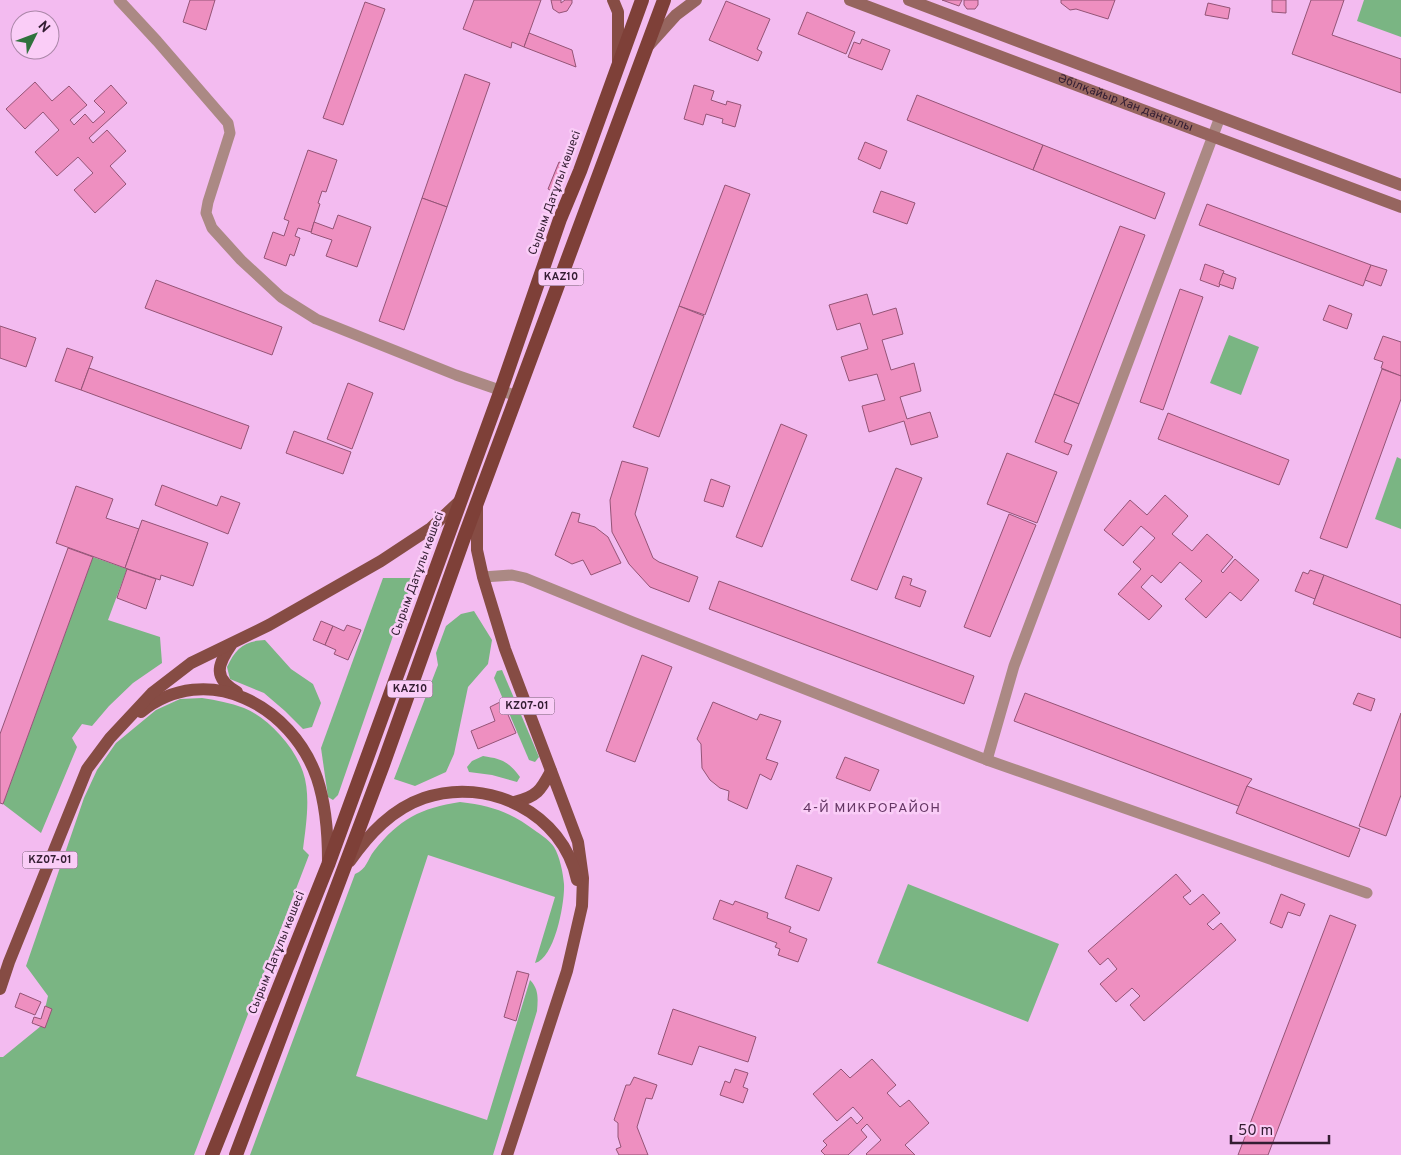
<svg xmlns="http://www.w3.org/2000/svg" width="1401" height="1155" font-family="Overpass,sans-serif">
	<rect width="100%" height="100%" fill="#f3bbf0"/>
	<g fill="#7ab583">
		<polygon points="1364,0 1401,0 1401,37 1357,21"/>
		<polygon points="1229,335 1259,347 1241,395 1210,383"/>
		<polygon points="1397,457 1401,459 1401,529 1375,519"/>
		<polygon points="93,557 127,569 108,620 160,637 162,663 133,683 109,706 92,726 82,724 72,738 77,747 41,833 3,804"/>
		<polygon points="383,578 413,578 338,795 333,800 328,797 321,748"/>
		<polygon points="474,611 492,640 488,664 468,687 454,754 446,772 415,786 394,779 438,665 436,653 446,626 461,614"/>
		<path d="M265,640L291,669L313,684L321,703L312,727L303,729L285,711L264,693L230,679L227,667C236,648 244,641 265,640Z"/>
		<polygon points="502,670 539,757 535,762 529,760 494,678 497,671"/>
		<path d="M202,698C217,700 230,703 244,708C268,718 294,746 303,772C311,795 306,825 303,849L309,855L194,1155H0V1057H3L41,1026L48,996L26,966L84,798L97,770L116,743L156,710L180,699Z"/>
		<path d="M483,756C502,759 508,761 520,777L517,782L492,775L469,772L467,767L472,761Z"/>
		<path d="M460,802C493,806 510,812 537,832C543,836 550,841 554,847C560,857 563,873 564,884C565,902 555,958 535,963L555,897L428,855L356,1076L487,1120L530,980C539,989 538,999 537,1011L493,1155H250L355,874C367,869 367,860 374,851C399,819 421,808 460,802Z"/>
		<polygon points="908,884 1059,944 1028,1022 877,963"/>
	</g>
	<g fill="#ee8fc0" stroke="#945476">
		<polygon points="190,0 215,0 206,30 183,22"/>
		<polygon points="474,0 541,0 524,47 512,42 511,48 463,29"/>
		<polygon points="551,0 561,0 561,3 565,0 572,0 572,3 567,11 559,13 553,9"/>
		<polygon points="942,0 962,0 959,6"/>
		<polygon points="964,0 978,0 978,5 975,9 967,9 964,5"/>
		<polygon points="1061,0 1115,0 1108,19 1076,9 1070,10 1061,3"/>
		<polygon points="1272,0 1286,0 1286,13 1272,12"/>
		<polygon points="1311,0 1344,0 1332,35 1401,59 1401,93 1292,54"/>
		<polygon points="726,1 770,19 757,49 762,52 758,61 709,40"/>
		<polygon points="365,2 385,9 343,125 323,118"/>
		<polygon points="1208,3 1230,8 1228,19 1205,15"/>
		<polygon points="807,12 855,32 846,54 798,34"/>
		<polygon points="529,33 572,50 576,67 524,47"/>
		<polygon points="862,39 890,50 882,70 848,57 854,42 860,44"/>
		<polygon points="465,74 490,83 447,207 422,198"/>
		<polygon points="35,82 52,101 69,86 87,105 70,120 74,125 85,114 93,123 105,112 94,101 111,85 127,103 89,138 93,143 107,130 126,151 110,166 126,184 95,213 74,190 93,173 78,157 57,176 35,152 59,130 43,112 25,129 6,109"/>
		<polygon points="694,85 714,91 711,100 726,105 727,101 741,105 735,127 722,123 723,119 706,114 703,125 684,119"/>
		<polygon points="917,95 1043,145 1033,170 907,120"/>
		<polygon points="865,142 887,151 880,169 858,159"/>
		<polygon points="1043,145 1165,193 1155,219 1033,170"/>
		<polygon points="308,150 337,160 326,192 322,191 318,203 320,204 311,232 298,228 295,236 300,238 294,256 290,254 286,266 264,258 273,232 284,236 289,221 284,219"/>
		<polygon points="559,162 567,165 556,193 548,189"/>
		<polygon points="725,185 750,194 705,315 679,306"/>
		<polygon points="881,191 915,203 907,224 873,212"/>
		<polygon points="422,198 447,207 404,330 379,321"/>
		<polygon points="1207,204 1371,265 1363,286 1199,225"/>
		<polygon points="338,215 371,227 357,267 326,256 332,240 311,233 314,222 333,229"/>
		<polygon points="1120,226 1145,235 1079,404 1054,394"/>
		<polygon points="1205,264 1224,271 1219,287 1200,280"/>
		<polygon points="1371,265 1387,270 1381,286 1365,280"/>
		<polygon points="1223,273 1236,278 1233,289 1219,284"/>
		<polygon points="156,280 282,327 272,355 145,308"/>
		<polygon points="1180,289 1203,297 1163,410 1140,402"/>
		<polygon points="867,294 873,315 896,308 903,334 882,340 891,370 914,363 921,391 900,397 907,419 930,412 938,437 911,445 904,421 869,432 862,406 885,400 877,374 849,381 841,357 868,349 860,323 837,330 829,305"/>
		<polygon points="1329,305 1352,314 1347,329 1323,320"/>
		<polygon points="679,306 704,316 659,437 633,427"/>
		<polygon points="0,326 36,338 26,367 0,358"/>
		<polygon points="1383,336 1401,342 1401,376 1381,368 1383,362 1374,359"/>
		<polygon points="67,348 93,357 81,390 55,381"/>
		<polygon points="89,368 249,426 241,449 81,390"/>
		<polygon points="1382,369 1401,376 1401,399 1347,548 1320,538"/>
		<polygon points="348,383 373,393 352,449 327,439"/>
		<polygon points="1054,394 1079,404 1064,442 1072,445 1068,455 1035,442"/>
		<polygon points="1168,413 1289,460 1279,485 1158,439"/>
		<polygon points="781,424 807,435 762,547 736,537"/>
		<polygon points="294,431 351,452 343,474 286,453"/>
		<polygon points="1007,453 1057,472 1037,523 987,504"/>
		<polygon points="622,461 648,468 635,514 653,558 659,562 698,577 689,602 650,587 629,564 612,532 610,500"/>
		<polygon points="896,468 922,478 877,590 851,580"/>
		<polygon points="711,479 730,486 723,507 704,501"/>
		<polygon points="162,485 217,506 221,496 240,503 228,534 155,505"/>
		<polygon points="76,486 113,499 106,518 139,529 125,568 56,543"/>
		<polygon points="1165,495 1188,516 1172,534 1192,551 1207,534 1233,557 1221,571 1223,573 1235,559 1259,580 1241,601 1230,592 1206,618 1185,599 1202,581 1180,562 1161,583 1152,575 1141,587 1162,606 1149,620 1118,594 1141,569 1133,562 1155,538 1141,526 1123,546 1104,530 1130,500 1147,515"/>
		<polygon points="572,512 580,514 578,522 595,527 608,537 621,563 591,575 583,560 572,564 555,555"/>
		<polygon points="1009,514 1036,525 990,637 964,627"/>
		<polygon points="142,520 208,543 193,586 161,575 160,580 125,568"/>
		<polygon points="68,548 93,557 3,804 0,803 0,734"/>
		<polygon points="127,569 156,579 146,609 117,598"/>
		<polygon points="1310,570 1324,575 1315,599 1295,591 1303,572 1308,574"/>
		<polygon points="1324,575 1401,605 1401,638 1313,604"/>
		<polygon points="903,576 912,579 910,585 926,591 920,607 895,598"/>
		<polygon points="719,581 974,676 964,704 709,609"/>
		<polygon points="321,621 333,626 325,645 313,640"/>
		<polygon points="347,625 361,630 348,660 334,654 336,650 325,645 333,626 344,631"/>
		<polygon points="642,655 672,667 635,762 606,751"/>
		<polygon points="1025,693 1252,779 1247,786 1241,807 1014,721"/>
		<polygon points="1358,693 1375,699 1371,711 1353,704"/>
		<polygon points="502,701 516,733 478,749 471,731 495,721 490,707"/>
		<polygon points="713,702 757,720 760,714 781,721 766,759 778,763 771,780 760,774 747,809 728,800 729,791 720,788 710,780 702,768 701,744 697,739"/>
		<polygon points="1401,713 1401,795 1386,836 1359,826"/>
		<polygon points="845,757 879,770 870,791 836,778"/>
		<polygon points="1247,786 1360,829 1349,857 1236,813"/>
		<polygon points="797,865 832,878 819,911 785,898"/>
		<polygon points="1176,874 1191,891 1183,897 1190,905 1203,894 1220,913 1207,924 1213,930 1221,923 1236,940 1144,1021 1130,1005 1140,996 1132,988 1116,1002 1100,984 1117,969 1108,958 1100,965 1088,951"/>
		<polygon points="1281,894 1305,904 1300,916 1288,912 1282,928 1270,923"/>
		<polygon points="720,900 733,905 735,901 768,913 767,918 791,927 789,932 807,939 798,962 778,955 780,949 775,947 777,943 713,919"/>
		<polygon points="1330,915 1356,925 1268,1155 1238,1155"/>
		<polygon points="517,971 529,974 516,1021 504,1017"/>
		<polygon points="20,993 41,1002 35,1015 15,1007"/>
		<polygon points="45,1006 52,1009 45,1028 32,1023 34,1017 41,1019"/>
		<polygon points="673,1009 756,1037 748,1062 699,1046 692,1065 658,1054"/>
		<polygon points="872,1059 896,1085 887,1093 900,1107 909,1100 929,1123 905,1145 915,1155 867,1155 866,1154 881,1140 867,1124 861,1130 867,1137 848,1155 825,1155 821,1151 827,1145 823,1141 851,1117 857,1124 863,1118 853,1107 837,1121 813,1094 841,1069 850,1078"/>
		<polygon points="735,1069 748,1073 743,1087 748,1089 743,1103 720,1095 725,1081 730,1083"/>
		<polygon points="634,1077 657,1085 652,1099 646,1098 637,1127 648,1155 619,1155 616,1149 621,1147 618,1137 618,1123 614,1120 626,1085 630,1085"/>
	</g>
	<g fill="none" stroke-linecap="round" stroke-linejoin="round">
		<g stroke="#ab8984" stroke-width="11">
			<polyline points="119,0 157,41 228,123 230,133 208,202 206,213 212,228 241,260 281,297 316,319 456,375 517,396"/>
			<polyline points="483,577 512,575 525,578 633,622 987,760 1367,893"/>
			<polyline points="987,760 1014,666 1220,117"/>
		</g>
		<g stroke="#96655f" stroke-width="12">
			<path id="s1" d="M850,0L1401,207"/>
			<polyline points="909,0 1401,185"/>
			<polyline points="649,45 676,15 696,0"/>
		</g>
		<g stroke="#864c44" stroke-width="12">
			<polyline points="613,0 618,12 618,62"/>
			<polyline points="477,505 477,550 483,577 505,649 578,842 583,878 582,906 567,971 507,1155"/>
			<path d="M231,645C217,665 213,678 237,692"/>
			<path d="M141,712C207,659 292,706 317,778C326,805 328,833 328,861"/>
			<path d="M514,802C537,797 541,790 551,771"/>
			<path d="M350,861C369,834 392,809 424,798C488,776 563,813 577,880"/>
			<polyline points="0,989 9,962 87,769 110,738 152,693 191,663 269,625 381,561 431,528 461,500"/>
		</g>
		<g stroke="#7e4038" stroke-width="14">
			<polyline points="212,1155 328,865 501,390 560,219 580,171 642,0"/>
			<polyline points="236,1155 383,765 465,535 664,0"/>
		</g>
	</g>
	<g text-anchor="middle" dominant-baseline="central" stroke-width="5" stroke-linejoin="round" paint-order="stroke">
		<g fill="#facdf7" stroke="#6f526d" stroke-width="1">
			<rect x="538.5" y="268.5" width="45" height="17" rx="4"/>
			<rect x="387.5" y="680.5" width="45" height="17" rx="4"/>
			<rect x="499.5" y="697.5" width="55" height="17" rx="4"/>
			<rect x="22.5" y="851.5" width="55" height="17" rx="4"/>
		</g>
		<g font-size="11" font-weight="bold" fill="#331d32">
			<text x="561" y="277">KAZ10</text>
			<text x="410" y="689">KAZ10</text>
			<text x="527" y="706">KZ07-01</text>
			<text x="50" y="860">KZ07-01</text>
		</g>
		<g font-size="12" fill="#331d32" stroke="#facdf7">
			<text stroke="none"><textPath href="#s1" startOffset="294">Әбілқайыр Хан даңғылы</textPath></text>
			<text transform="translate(555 193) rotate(-70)">Сырым Датұлы көшесі</text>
			<text transform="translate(418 574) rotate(-70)">Сырым Датұлы көшесі</text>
			<text transform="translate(277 953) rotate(-68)">Сырым Датұлы көшесі</text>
		</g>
		<g font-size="14" letter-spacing="1" fill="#653664" stroke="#facdf7">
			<text x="872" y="808">4-Й МИКРОРАЙОН</text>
		</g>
	</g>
	<g transform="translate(35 35) rotate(48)"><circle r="24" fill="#facdf7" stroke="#aa87a8"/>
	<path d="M0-4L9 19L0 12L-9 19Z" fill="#2f723d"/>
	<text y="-8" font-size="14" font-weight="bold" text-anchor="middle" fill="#331d32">N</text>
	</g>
	<path d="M1231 1135v8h98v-8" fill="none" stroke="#331d32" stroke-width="2.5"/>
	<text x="1238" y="1135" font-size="15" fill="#331d32" stroke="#facdf7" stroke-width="4" paint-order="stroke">50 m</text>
</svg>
